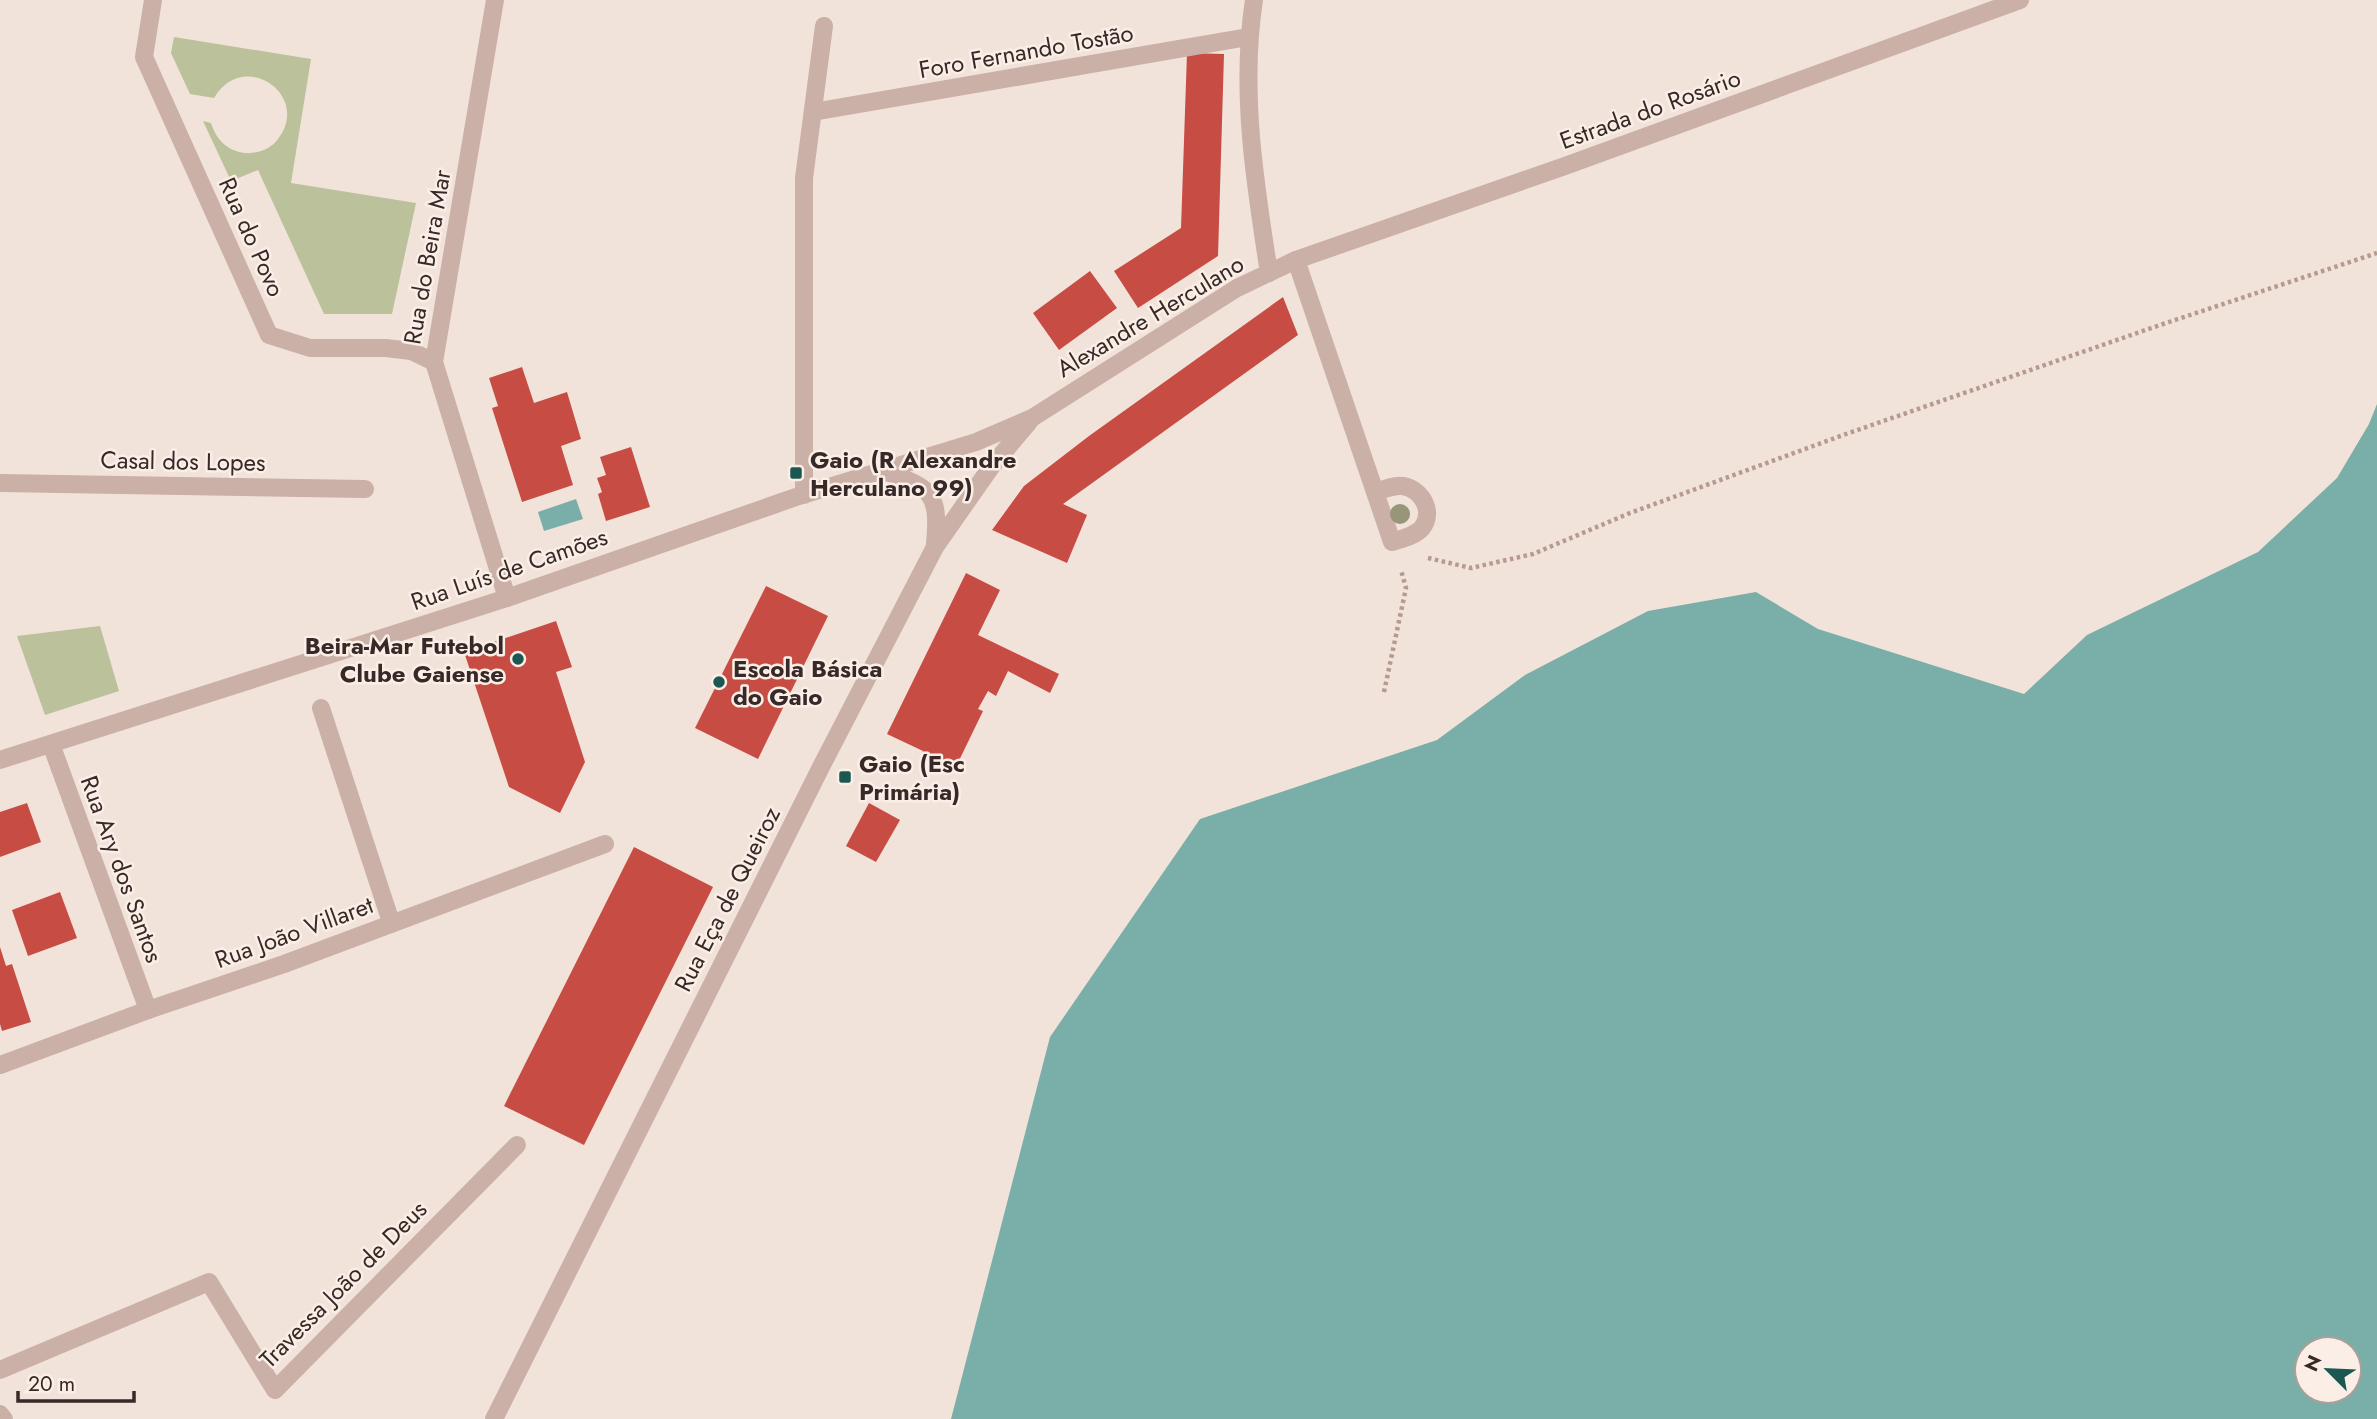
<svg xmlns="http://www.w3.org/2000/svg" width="2377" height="1419" font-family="Jost,sans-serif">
	<rect width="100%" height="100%" fill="#f2e3da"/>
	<g fill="#bbc19a">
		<path d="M174,37L311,59L291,183L416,203L392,314H324L258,170L231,181L203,121L211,123C216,139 227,151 245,153C257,154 271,149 278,139C312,95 243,48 214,98L190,94L171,53Z"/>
		<polygon points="100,626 119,691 45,715 17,636"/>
	</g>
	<g fill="#79afa8" fill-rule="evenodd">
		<path d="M2377,404V1419H951L1050,1037L1200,819L1437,740L1525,675L1648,611L1756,592L1818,629L2024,694L2087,635L2258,552L2337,478L2369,424ZM2349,1349V1391H2307V1349Z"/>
		<polygon points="576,499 583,519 544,531 538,512"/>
	</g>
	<g fill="#c74c43">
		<polygon points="1187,53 1224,54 1218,256 1138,308 1114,271 1181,228"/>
		<polygon points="1090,271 1117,308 1059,350 1033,313"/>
		<polygon points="1283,297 1298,335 1063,504 1087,515 1067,563 992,530 1024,486 1089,436"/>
		<polygon points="522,367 534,403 567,392 581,439 561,446 573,485 522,502 492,408 498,406 489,378"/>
		<polygon points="631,447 650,507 606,521 598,494 602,492 597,478 606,475 600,457"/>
		<polygon points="966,573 1000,590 978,635 1059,674 1050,693 1008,671 996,696 988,691 978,709 983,711 953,773 921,758 923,751 887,734"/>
		<polygon points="766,586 828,616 758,759 695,728"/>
		<polygon points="556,621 572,667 556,672 585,762 560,813 509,787 464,652"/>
		<polygon points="27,803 41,842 0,857 0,812"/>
		<polygon points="869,803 900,820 876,862 846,846"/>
		<polygon points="634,847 713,887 584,1145 504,1106"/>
		<polygon points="60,892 77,938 28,956 12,910"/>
		<polygon points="0,947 6,966 12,964 31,1022 2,1031 0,1024"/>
	</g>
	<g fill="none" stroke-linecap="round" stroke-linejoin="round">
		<g stroke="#b69a90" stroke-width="4.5" stroke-dasharray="3.5 3.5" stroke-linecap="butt">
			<polyline points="1428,558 1471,568 1533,554 1630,513 1846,434 2163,324 2377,253"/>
			<polyline points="1384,692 1406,588 1401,570"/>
		</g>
		<g stroke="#cab0a6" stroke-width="18">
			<polyline points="153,0 144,57 269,335 310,348 386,348 411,351 434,362"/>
			<polyline points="495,0 434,362 507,598"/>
			<path d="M1254,0C1240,90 1255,184 1269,273"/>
			<polyline points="813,112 1248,37"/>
			<path d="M1296,260L1392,542C1401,539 1415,536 1422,528C1435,511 1421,489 1403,486C1393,485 1384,489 1376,492"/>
			<path d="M884,471C930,488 940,491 935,543"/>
			<polyline points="0,483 365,489"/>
			<polyline points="804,495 804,178 824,26"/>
			<polyline points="321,708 391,922"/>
			<polyline points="51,744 148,1010"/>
			<polyline points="0,760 507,598 796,497 976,442 1032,418 1237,288 1296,260 1565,166 2020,0"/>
			<polyline points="0,1065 148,1010 284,964 605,844"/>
			<polyline points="0,1370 209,1282 275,1390 517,1145"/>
			<polyline points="0,1414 4,1419"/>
			<polyline points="494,1419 822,765 935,547 991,467 1029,422"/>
		</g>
	</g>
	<circle fill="#97957a" cx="1400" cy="514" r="10"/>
	<g fill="#1c5851" stroke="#faeee7" stroke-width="2.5">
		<rect x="789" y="466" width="14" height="14" rx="3.5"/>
		<circle cx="518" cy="659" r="7"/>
		<circle cx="719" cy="682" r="7"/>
		<rect x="838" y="770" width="14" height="14" rx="3.5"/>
	</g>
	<g text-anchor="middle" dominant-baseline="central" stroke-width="5" stroke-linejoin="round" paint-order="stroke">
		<g font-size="24" fill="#362927" stroke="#faeee7">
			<text transform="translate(1026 51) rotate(-10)">Foro Fernando Tostão</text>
			<text transform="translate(1650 109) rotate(-20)">Estrada do Rosário</text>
			<text transform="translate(252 237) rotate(66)">Rua do Povo</text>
			<text transform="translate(427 257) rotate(-80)">Rua do Beira Mar</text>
			<text transform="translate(1150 316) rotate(-31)">Alexandre Herculano</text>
			<text transform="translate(183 461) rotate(1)">Casal dos Lopes</text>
			<text transform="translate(509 569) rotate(-19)">Rua Luís de Camões</text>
			<text transform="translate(122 869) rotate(70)">Rua Ary dos Santos</text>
			<text transform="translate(727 899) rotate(-63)">Rua Eça de Queiroz</text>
			<text transform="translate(294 932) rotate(-20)">Rua João Villaret</text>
			<text transform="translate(343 1284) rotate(-45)">Travessa João de Deus</text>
		</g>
		<g font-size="24" font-weight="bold" fill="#362927" stroke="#faeee7" text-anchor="start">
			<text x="810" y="459">Gaio (R Alexandre<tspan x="810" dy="28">Herculano 99)</tspan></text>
			<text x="504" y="645" text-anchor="end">Beira-Mar Futebol<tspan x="504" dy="28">Clube Gaiense</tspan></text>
			<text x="733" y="668">Escola Básica<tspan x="733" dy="28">do Gaio</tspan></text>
			<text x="859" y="763">Gaio (Esc<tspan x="859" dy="28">Primária)</tspan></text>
		</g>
	</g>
	<g transform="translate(2328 1370) rotate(294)"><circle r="33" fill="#faeee7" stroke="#ac9f9a" stroke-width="2"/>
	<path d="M0-5L12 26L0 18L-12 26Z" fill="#1c5851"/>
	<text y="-10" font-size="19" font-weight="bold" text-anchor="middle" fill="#362927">N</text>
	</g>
	<path d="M18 1391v10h116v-10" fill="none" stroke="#362927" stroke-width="3.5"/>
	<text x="28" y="1391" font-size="21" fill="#362927" stroke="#faeee7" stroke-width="5" paint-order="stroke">20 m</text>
</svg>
